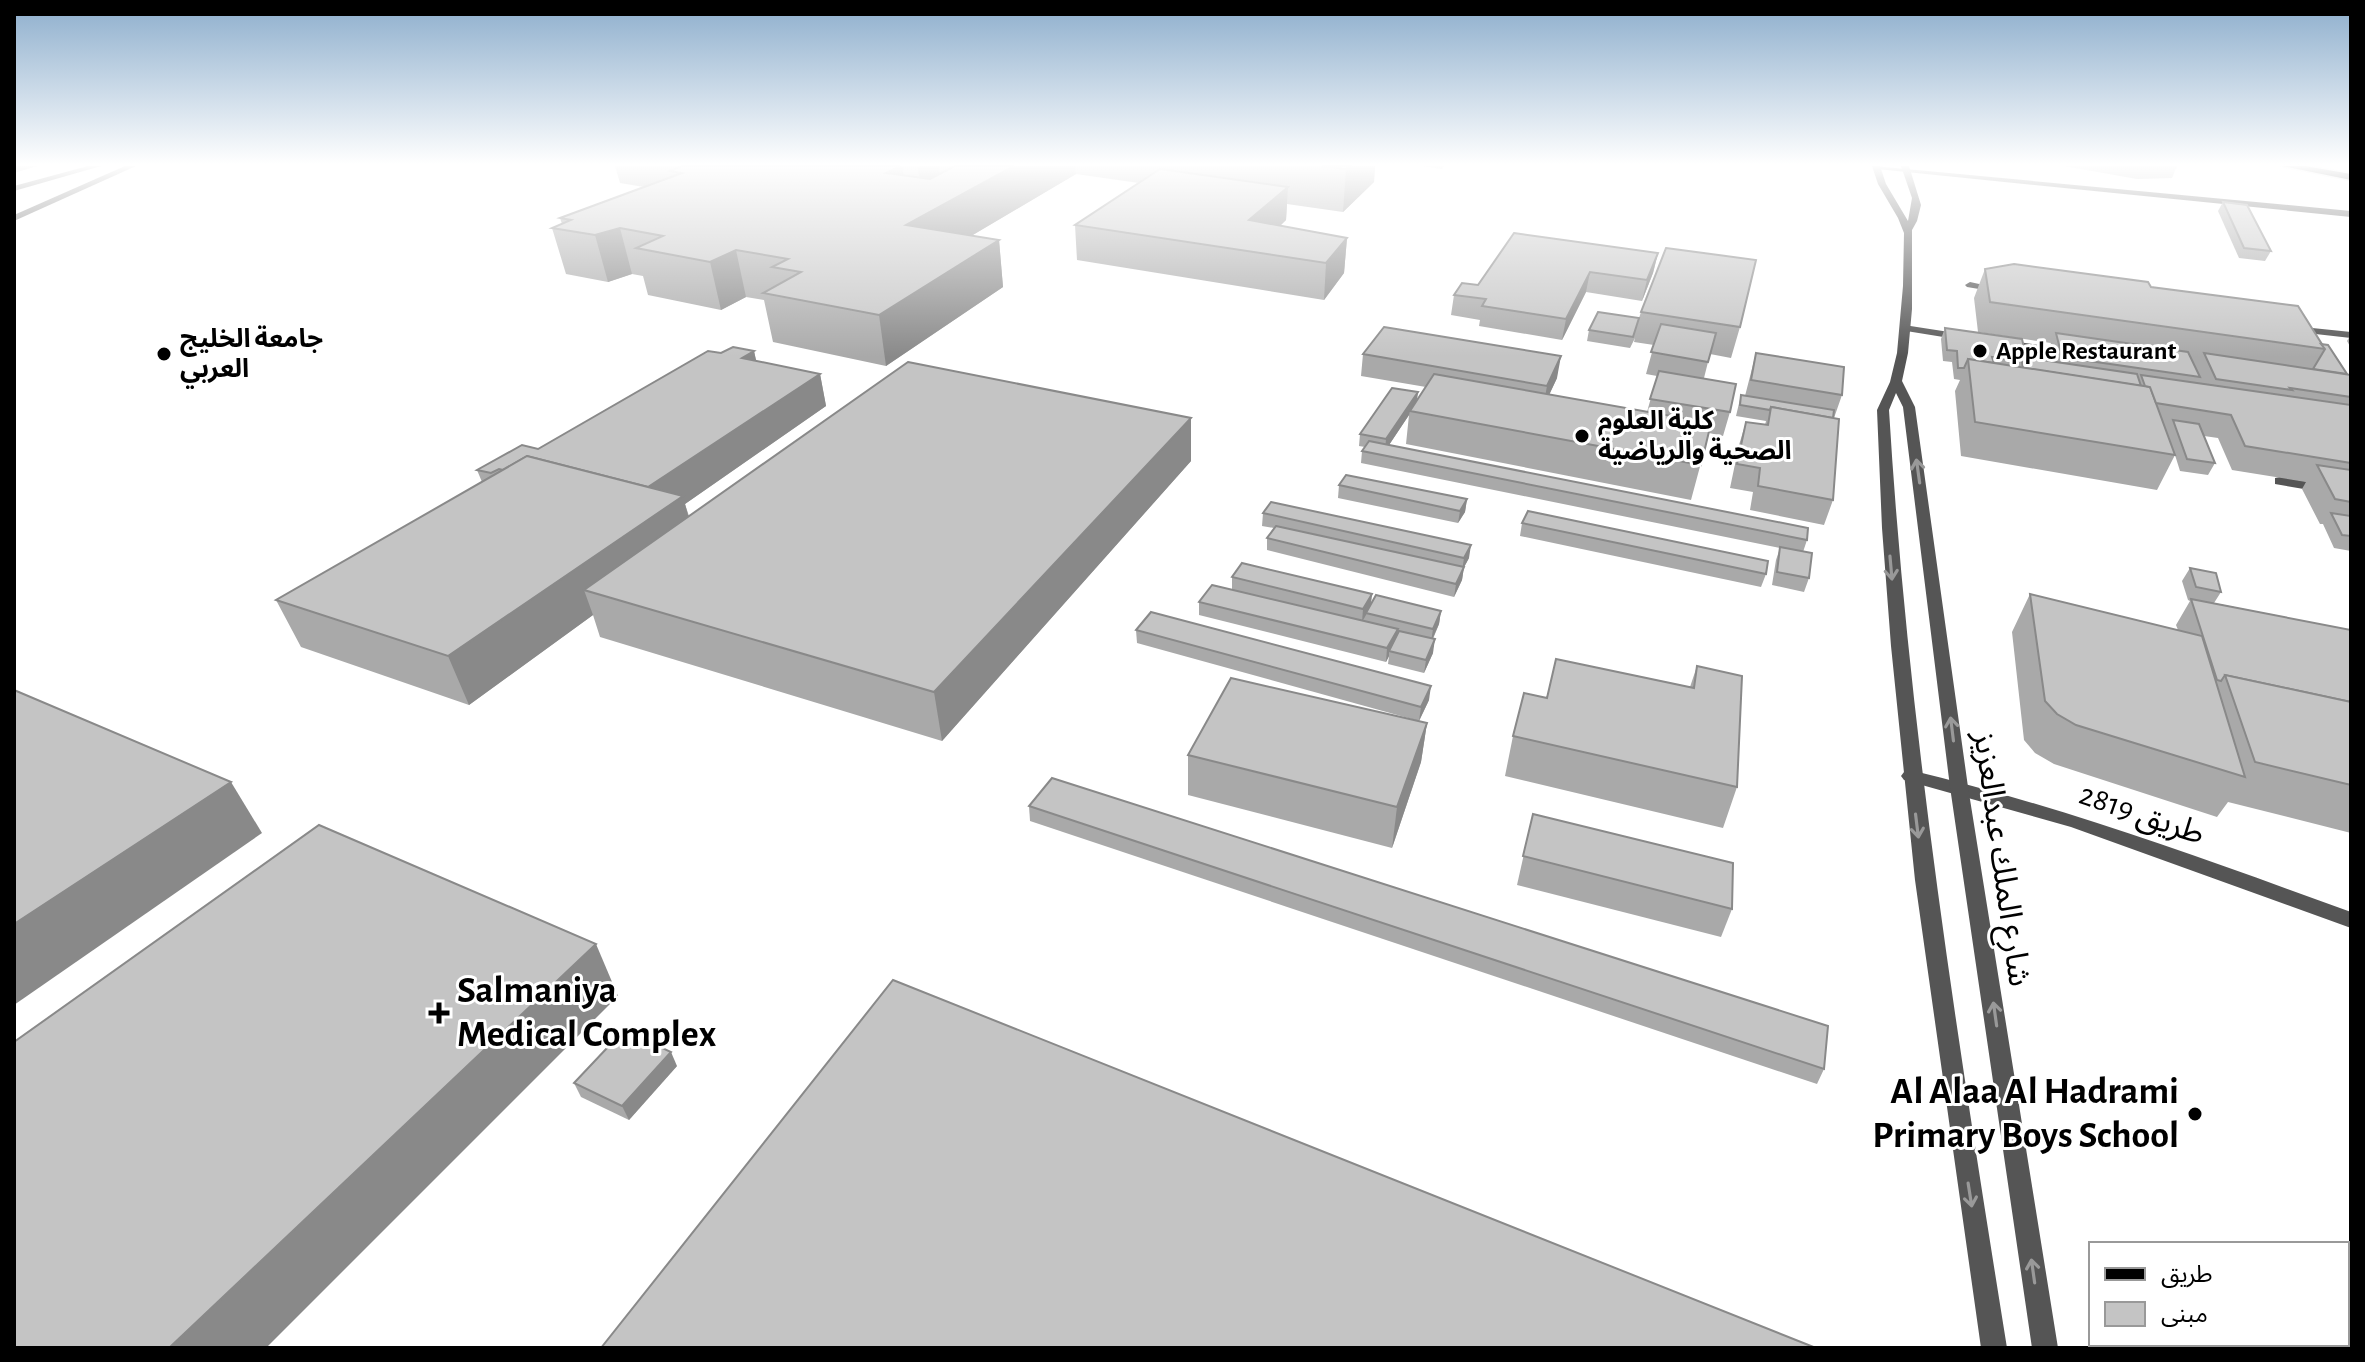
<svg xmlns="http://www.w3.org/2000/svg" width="2365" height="1362" font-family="'Alegreya Sans','Noto Sans Arabic',sans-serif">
	<rect width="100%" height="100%" fill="#fff"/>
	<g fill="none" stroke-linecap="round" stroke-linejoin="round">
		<defs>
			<polygon id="primary" points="2282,166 2305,166 2351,174 2351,180"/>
		</defs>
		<use href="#primary" stroke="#dbdbdb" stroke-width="3"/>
		<g fill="#555" fill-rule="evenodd">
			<polygon points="1874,166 2351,211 2351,217 1877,169"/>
			<polygon points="1970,282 2002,289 1997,292 1967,287 1965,285"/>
			<polygon points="1904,325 1962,334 1967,337 1962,340 1900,330 1900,326"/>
			<polygon points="2293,326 2351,332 2351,338 2289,331 2288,329"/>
			<polygon points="2004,340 2069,349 2074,352 2069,355 2000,345 1999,343"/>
			<polygon points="2280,477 2351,489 2351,497 2275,484 2275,478"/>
			<path d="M1910,770C2061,806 2205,859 2351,912V928L2071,827L1904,780L1901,776L1904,772Z"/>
		</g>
		<g fill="#555" fill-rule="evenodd">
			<polygon points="88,166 101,166 14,191 14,186"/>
			<polygon points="125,166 136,166 14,221 14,215"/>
			<path d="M1872,166H1880L1886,184L1908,221L1912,198L1901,166H1909L1921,205L1917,221L1912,230V309L1908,353L1902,381L1915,407L1968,787L2058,1348H2032L1950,787L1903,407L1896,393L1889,410C1908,726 1957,1036 2007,1348H1981L1915,880L1891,646L1882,528L1877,410L1890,382L1897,353L1903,286L1904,233L1898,218L1878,184Z"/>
		</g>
		<use href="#primary" fill="#000" fill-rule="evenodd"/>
	</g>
	<g fill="#a9a9a9" fill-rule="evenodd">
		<polygon points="615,166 1375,166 1374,182 1343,212 1287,204 1286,220 1280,226 1347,238 1344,273 1324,300 1077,260 1075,225 1139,183 1076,174 971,236 999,240 1003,287 886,366 773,342 764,300 746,297 721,310 648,295 643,276 632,274 608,282 566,274 552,228 562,224 560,218 644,187 620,183"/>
		<polygon points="1423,166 1444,166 1442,169"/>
		<polygon points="2064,166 2177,166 2172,178 2137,179"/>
		<polygon points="2223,202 2271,251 2265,261 2239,258 2218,211"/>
		<polygon points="1658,253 1653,273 1642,301 1586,292 1562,340 1479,326 1480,320 1451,315 1454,295 1478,285"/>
		<path d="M1985,269L2151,287L2321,344L2347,374L2351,375V551L2334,548L2323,524H2320L2302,489L2306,482L2232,470L2218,438L2204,436L2215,463L2208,475L2180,471L2175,455L2157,490L1961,456L1955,391L1960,380L1954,379L1952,362L1943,361L1941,339L1945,328L2025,352L2023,357L2048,361L2046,355L2051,343L1978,332L1974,298ZM2013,362L2018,363L2016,367L2011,366Z"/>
		<polygon points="1641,312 1740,327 1731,358 1710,354 1704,378 1730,412 1723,436 1709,433 1691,500 1406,444 1409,415 1389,445 1807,540 1803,552 1809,578 1804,592 1772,585 1776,560 1780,548 1361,463 1362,451 1365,447 1359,446 1360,434 1418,392 1417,401 1426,387 1361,376 1363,354 1557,378 1549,395 1647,412 1657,376 1646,374 1654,345 1634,342 1635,338 1630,348 1587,341 1589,330 1639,318"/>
		<polygon points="2351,334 2351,348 2347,341"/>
		<polygon points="754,351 756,361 820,374 826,406 685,504 689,516 1191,418 1191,461 942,741 600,637 593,615 469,705 301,647 276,600 482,482 477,470 538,449 721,353"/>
		<polygon points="1756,353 1842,395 1834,418 1833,500 1824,525 1750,510 1753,492 1730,488 1739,445 1746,422 1765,425 1766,421 1736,416 1741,395 1745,396"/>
		<polygon points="1339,485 1467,499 1465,512 1458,523 1338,498"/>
		<polygon points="1263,513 1469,558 1464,567 1462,580 1454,597 1267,550 1267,538 1274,528 1262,526"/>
		<polygon points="1522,523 1766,574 1761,587 1520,536"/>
		<polygon points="2190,568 2221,592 2214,603 2351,630 2351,833 2228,802 2217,817 2054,764 2035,753 2024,740 2012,632 2030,594 2178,630 2176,625 2190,601 2188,600 2182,581"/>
		<polygon points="1232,577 1372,594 1371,605 1441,611 1439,624 1433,639 1433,653 1424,673 1388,664 1389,656 1386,662 1199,615 1199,602 1232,589"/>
		<polygon points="1136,630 1429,700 1419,721 1137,643"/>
		<polygon points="1697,666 1737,787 1723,828 1505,776 1513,736 1547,698 1690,687"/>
		<polygon points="1427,723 1421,762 1392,848 1188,795 1188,755"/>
		<polygon points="1029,806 1824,1069 1817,1084 1030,821"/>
		<polygon points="1533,814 1732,909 1721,937 1517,885"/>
		<polygon points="677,1066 629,1120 581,1097 574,1083"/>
		<polygon points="2157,1344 2329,1344 2330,1348 2160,1348 2157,1346"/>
	</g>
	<g fill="#898989">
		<polygon points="14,166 37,166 14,173"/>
		<polygon points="900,166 902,166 908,207 886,173"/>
		<polygon points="920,166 939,166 942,199 923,209 918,167"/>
		<polygon points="1014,166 1075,166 1076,174 912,271 906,225"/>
		<polygon points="1350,166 1375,166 1374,182 1343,212 1346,169"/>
		<polygon points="1288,187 1286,220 1252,252 1249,220"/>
		<polygon points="620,228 632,274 608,282 595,235"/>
		<polygon points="1347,238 1344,273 1324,300 1326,263"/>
		<polygon points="999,240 1003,287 886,366 879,315"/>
		<polygon points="736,250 746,297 721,310 710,262"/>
		<polygon points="1658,253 1653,273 1642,301 1647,280"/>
		<polygon points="1590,272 1586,292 1562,340 1566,319"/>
		<polygon points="754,351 761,382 742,358"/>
		<polygon points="1561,356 1557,378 1543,408 1547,386"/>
		<polygon points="820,374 826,406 685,504 695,541 584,590 593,615 469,705 448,656 639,493"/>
		<polygon points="1418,392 1416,404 1410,411 1409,415 1385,451 1386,439"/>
		<polygon points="1191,418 1191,461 942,741 934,692"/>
		<polygon points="1467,499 1465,512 1458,523 1460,511"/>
		<polygon points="1471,545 1469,558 1462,571 1464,558"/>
		<polygon points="1464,567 1462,580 1454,597 1456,584"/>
		<polygon points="1372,594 1370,608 1362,622 1363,609"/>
		<polygon points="1441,611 1439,624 1431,642 1433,629"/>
		<polygon points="1398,629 1396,642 1389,651 1389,656 1386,662 1387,648"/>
		<polygon points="1435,639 1433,653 1424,673 1426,660"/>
		<polygon points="1431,686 1429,700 1419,721 1421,707"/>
		<polygon points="1427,723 1421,762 1392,848 1397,807"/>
		<polygon points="231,782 262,833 14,1005 14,924"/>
		<polygon points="596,944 618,996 266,1348 169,1348"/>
		<polygon points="671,1052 677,1066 629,1120 622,1106"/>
	</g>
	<g fill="#c4c4c4" stroke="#898989" stroke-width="2">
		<polygon points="682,166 900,166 886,173 930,179 955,166 1014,166 906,225 999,240 879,315 763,293 801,272 772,267 788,259 736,250 710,262 636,248 663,236 620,228 595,235 552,228 571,220 560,218 682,173 670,171"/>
		<polygon points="1322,166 1350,166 1346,169"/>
		<polygon points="1160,169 1288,187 1249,220 1347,238 1326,263 1075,225"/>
		<polygon points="2223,202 2247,205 2271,251 2244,248"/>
		<polygon points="1514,233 1658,253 1647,280 1590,272 1566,319 1482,306 1486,299 1454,295 1462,283 1478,285"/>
		<polygon points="1666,248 1756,260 1740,327 1641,312"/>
		<polygon points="2014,264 2148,282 2151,287 2298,306 2325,349 1990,302 1985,269"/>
		<polygon points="1598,312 1639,318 1633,337 1589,330"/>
		<polygon points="1661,324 1716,333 1708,362 1651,352"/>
		<polygon points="1384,327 1561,356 1547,386 1363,354"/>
		<polygon points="1945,328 2022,339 2025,352 2012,350 2014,360 1992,357 1994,363 1968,359 1964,368 1958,368 1957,351 1947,350"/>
		<polygon points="2056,333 2188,352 2200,377 2062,357"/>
		<polygon points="2321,344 2328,345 2347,374 2313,369 2325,349"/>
		<polygon points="733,347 754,351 742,358 820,374 648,487 527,456 503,470 499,469 491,473 477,470 522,445 538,449 708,351 721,353"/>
		<polygon points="1756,353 1844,367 1842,395 1751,380"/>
		<polygon points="2204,353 2351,375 2351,397 2290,388 2292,390 2216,379"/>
		<polygon points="2021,357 2137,374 2141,386 2023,368"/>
		<polygon points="1968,359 2150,387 2175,455 1975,422"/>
		<polygon points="908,362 1191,418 934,692 584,590"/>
		<polygon points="1659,371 1736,384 1730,412 1650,399"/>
		<polygon points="1434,374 1711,423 1701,465 1410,411"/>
		<polygon points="2141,375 2351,405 2351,463 2245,446 2231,415 2156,403 2150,387 2145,386"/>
		<polygon points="1392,388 1418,392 1386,439 1360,434"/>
		<polygon points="1741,395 1834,410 1833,418 1771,407 1770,410 1740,405"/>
		<polygon points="1771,407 1839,419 1833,500 1758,486 1760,468 1737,464 1746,422 1768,425"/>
		<polygon points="2173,420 2199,424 2215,463 2187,459"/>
		<polygon points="1369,441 1808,528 1807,540 1362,451"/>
		<polygon points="527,456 683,496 448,656 276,600"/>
		<polygon points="2317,465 2351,470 2351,502 2335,499"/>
		<polygon points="1346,475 1467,499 1460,511 1339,485"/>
		<polygon points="1271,502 1471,545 1464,558 1263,513"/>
		<polygon points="1528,511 1768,561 1766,574 1522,523"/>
		<polygon points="2331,513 2351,516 2351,536 2342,535"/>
		<polygon points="1276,526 1464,567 1456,584 1267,538"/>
		<polygon points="1780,547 1812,553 1809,578 1777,572"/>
		<polygon points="1242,563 1372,594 1363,609 1232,577"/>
		<polygon points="2190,568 2216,573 2221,592 2196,587"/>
		<polygon points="1212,585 1398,629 1387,648 1199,602"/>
		<polygon points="2030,594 2202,636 2245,777 2076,725 2057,714 2045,701"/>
		<polygon points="1376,595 1441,611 1433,629 1366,613"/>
		<polygon points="2191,599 2351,630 2351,702 2225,675 2221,681 2217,680"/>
		<polygon points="1151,612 1431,686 1421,707 1136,630"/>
		<polygon points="1399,631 1435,639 1426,660 1389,651"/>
		<polygon points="1556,659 1694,688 1697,666 1742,676 1737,787 1513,736 1524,693 1547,698"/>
		<polygon points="2225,675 2351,702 2351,785 2255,762"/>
		<polygon points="1231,678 1427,723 1397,807 1188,755"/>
		<polygon points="14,690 231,782 14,924"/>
		<polygon points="1052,778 1828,1026 1824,1069 1029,806"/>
		<polygon points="1533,814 1733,863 1732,909 1523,856"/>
		<polygon points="319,825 596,944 169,1348 14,1348 14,1042"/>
		<polygon points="893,980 1816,1348 601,1348"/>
		<polygon points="624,1030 671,1052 622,1106 574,1083"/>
		<polygon points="2236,1344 2329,1344 2330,1348 2244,1348"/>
	</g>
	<defs><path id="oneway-shaft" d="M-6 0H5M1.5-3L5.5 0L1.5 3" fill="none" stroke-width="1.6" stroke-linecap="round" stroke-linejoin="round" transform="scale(2)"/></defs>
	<g stroke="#999">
		<use href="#oneway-shaft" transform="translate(1918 471) rotate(-98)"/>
		<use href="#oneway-shaft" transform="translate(1891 568) rotate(85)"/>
		<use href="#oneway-shaft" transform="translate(1952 729) rotate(-97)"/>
		<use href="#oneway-shaft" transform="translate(1917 826) rotate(83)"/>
		<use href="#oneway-shaft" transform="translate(1995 1014) rotate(-98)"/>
		<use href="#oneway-shaft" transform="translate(1970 1195) rotate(81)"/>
		<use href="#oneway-shaft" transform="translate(2033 1271) rotate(-98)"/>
	</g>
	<linearGradient id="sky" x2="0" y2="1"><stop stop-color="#8cadcc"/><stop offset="0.46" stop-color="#fff"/><stop offset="1" stop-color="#fff" stop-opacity="0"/></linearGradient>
	<rect width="2365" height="357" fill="url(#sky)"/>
	<g fill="#000" stroke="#fff" stroke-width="3">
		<circle cx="1980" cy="351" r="8"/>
		<circle cx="164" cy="354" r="8"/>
		<circle cx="1582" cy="436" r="8"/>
		<path d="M435 1001h8v8h8v8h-8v8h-8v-8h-8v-8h8z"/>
		<circle cx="2195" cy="1114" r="8"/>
	</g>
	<g text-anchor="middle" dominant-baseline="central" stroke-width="6" stroke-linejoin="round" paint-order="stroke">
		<g font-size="26" font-weight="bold" fill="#000" stroke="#fff" text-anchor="start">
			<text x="180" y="339">جامعة الخليج<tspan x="180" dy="30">العربي</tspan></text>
			<text x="1996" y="351">Apple Restaurant</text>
			<text x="1598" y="421">كلية العلوم<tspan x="1598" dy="30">الصحية والرياضية</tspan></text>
		</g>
		<g font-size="32" fill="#000" stroke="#fff">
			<text transform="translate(2142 814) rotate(19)">طريق 2819</text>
			<text transform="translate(2002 859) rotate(82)">شارع الملك عبدالعزيز</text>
		</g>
		<g font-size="38" font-weight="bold" fill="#000" stroke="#fff" text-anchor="start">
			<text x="457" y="991">Salmaniya<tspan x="457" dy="44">Medical Complex</tspan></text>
			<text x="2179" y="1092" text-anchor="end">Al Alaa Al Hadrami<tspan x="2179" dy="44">Primary Boys School</tspan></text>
		</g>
	</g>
	<rect width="2365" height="1362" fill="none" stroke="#000000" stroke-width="32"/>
	<rect x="2089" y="1242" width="260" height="104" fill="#ffffff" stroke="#999999" stroke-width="2"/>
	<rect x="2105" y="1268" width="40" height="12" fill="#000000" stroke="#999999" stroke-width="2"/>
	<text x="2161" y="1282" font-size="24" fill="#000000">طريق</text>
	<rect x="2105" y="1302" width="40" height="24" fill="#c4c4c4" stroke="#999999" stroke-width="2"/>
	<text x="2161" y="1322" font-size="24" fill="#000000">مبنى</text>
</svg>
